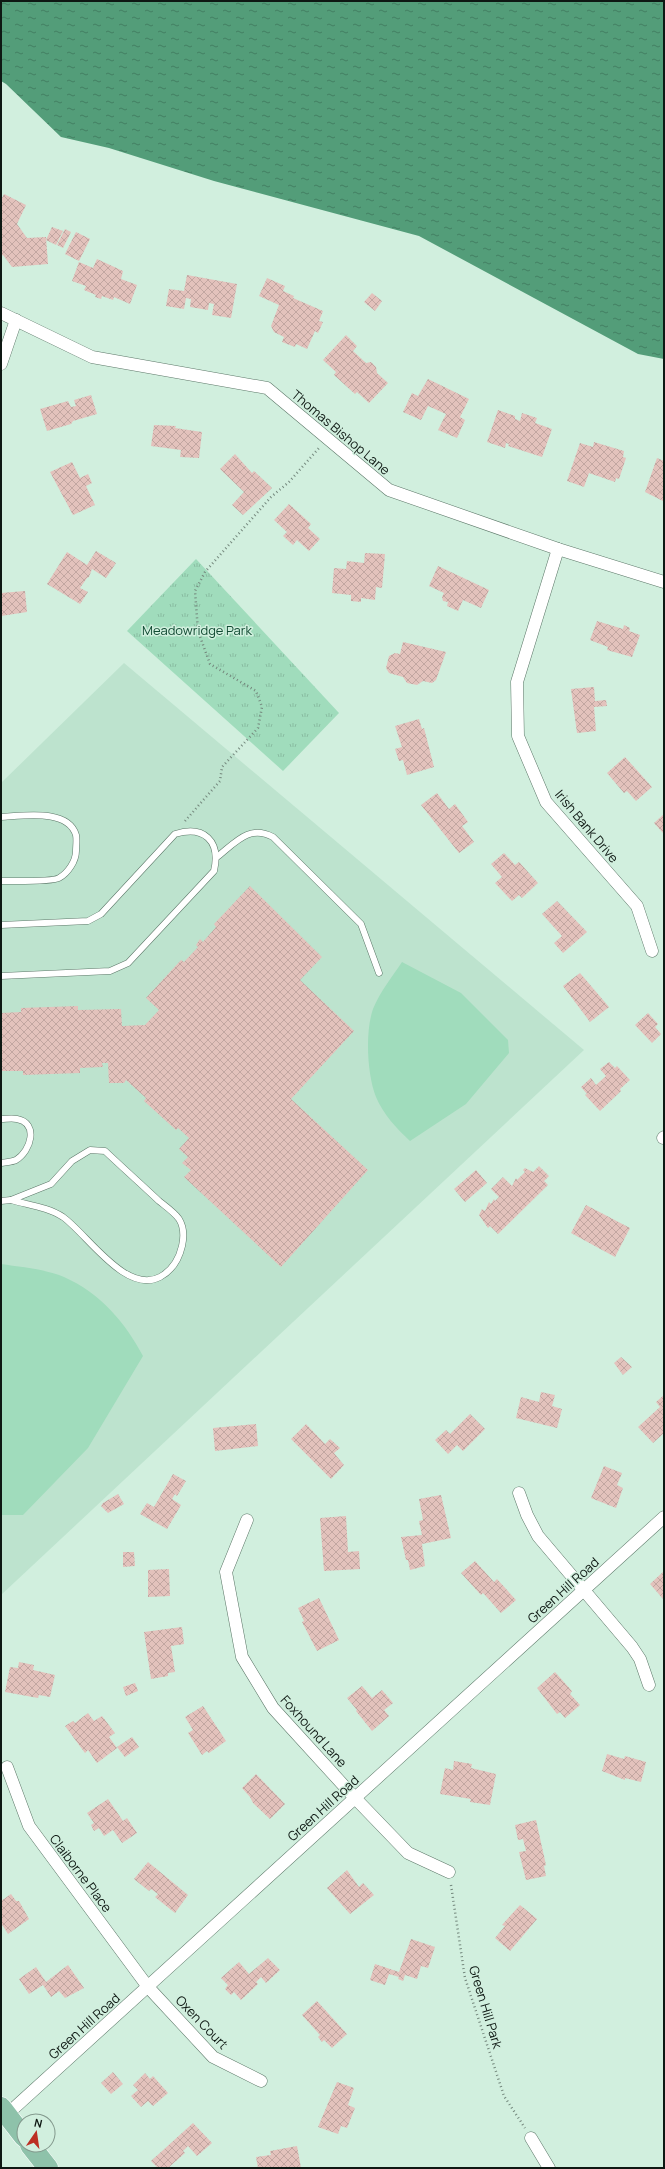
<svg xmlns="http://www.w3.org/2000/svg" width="665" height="2169" font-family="Manrope,sans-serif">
	<defs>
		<pattern id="grass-tufts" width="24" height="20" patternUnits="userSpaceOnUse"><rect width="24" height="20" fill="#a0dcbc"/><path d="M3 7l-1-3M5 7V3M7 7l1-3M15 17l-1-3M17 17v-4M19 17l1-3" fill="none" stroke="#89bca1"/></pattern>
		<pattern id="water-ripples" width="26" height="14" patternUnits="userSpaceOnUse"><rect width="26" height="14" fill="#539d79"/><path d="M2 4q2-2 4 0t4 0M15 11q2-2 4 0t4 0" fill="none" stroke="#437f62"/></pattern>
		<pattern id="building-cross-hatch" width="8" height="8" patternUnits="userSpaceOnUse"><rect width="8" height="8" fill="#e3c2bc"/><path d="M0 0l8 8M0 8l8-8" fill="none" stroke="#c2a6a1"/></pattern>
	</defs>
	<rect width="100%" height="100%" fill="#d1efde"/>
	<polygon fill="#bde3ce" points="124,663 584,1050 1,1595 1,783"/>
	<polygon fill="url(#grass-tufts)" points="196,559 339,713 283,771 127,631"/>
	<g fill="#a0dcbc">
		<path d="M402,962L461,993L508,1040L509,1053L466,1104L410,1141C397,1129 383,1114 376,1097C367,1074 365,1032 373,1009C380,992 392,977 402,962Z"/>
		<path d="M1,1264C21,1267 45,1269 64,1277C100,1293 125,1322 143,1356L88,1448L23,1515H1Z"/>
	</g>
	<polygon fill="url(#water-ripples)" points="1,1 664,1 664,359 638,354 419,236 214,181 109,148 61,137 6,84 1,81"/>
	<g fill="url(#building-cross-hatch)">
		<polygon points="4,194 26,205 17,224 27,238 46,237 48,264 12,267 3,255 1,256 1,200"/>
		<polygon points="52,227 63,231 56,245 46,240"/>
		<polygon points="65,229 71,232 63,248 57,245"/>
		<polygon points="76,232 90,239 79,261 65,254"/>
		<polygon points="97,259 123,271 121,279 137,285 130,304 114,297 113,300 102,296 101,299 95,297 96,295 84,290 86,286 72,281 79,262 93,268"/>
		<polygon points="187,275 237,284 231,318 212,315 214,304 209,303 208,310 190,307 191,299 186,298 184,309 166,306 169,289 184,291"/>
		<polygon points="267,278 285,286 283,291 294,296 293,298 323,311 319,321 323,322 318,333 315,331 307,349 296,344 295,347 282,342 284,337 274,332 271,326 279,305 259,296"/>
		<polygon points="372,293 382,301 375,311 364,302"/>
		<polygon points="346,335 357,346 353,351 366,363 371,362 376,367 377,373 388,383 369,403 357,392 355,394 334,375 336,372 323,360"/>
		<polygon points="428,379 469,399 460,417 465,420 457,438 438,430 446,414 428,406 421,420 403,412 412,393 418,396"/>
		<polygon points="91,395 97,414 73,421 71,424 47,431 40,409 68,401 71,407 76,406 74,400"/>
		<polygon points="498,410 515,416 515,419 520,421 522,413 537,418 535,423 552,429 542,457 508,446 509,444 506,443 505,448 487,442"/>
		<polygon points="154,425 176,426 175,428 202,432 199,458 180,457 181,450 151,446"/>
		<polygon points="594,442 624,451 623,457 626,458 619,479 616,478 615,482 589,473 584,487 567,481 580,443 593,447"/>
		<polygon points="235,454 252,473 254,471 272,488 243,515 232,505 244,492 220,469"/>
		<polygon points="657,458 664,461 663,501 645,492"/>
		<polygon points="72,462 80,478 88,474 92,483 86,486 95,505 73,515 50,472"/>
		<polygon points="289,504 311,524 308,528 320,539 309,551 297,540 293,545 283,536 287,532 274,520"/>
		<polygon points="96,551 116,563 106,578 92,569 89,577 87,578 80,588 88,592 80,604 47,584 67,552 87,565"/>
		<polygon points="365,553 385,554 382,588 376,587 375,600 361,598 361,602 351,601 351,595 332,593 334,568 346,569 347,561 364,563"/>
		<polygon points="438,566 489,590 481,608 463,600 458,611 447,606 448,602 443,601 442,597 444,593 429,586"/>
		<polygon points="25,591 27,612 1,616 1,593"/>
		<polygon points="597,621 623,629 624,625 630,628 629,631 640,635 632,657 607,650 608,647 590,640"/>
		<polygon points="403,642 446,652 436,680 432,683 423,681 417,685 407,683 403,677 389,673 386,668 389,656 395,653 400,654"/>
		<polygon points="594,687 595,701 606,700 607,706 594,707 596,731 577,733 571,689"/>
		<polygon points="419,719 422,729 424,728 434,767 407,775 403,760 399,761 395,749 402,747 395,726"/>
		<polygon points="625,757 652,787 636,801 627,791 624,793 607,773"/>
		<polygon points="437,793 449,809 455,804 468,822 462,826 474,842 459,853 421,805"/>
		<polygon points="664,814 664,832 663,833 654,823"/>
		<polygon points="504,853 515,865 519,862 538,883 522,898 519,895 512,901 495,883 502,877 491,864"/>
		<polygon points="250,886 322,957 300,980 354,1031 291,1099 368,1170 281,1267 184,1177 191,1170 182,1163 188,1157 179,1149 189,1138 178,1128 176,1130 144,1101 146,1098 126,1080 124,1083 109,1083 108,1063 102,1063 103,1067 80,1068 80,1073 23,1075 23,1071 1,1071 1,1013 21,1012 21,1008 78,1006 78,1010 121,1009 122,1026 145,1025 159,1010 146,998 181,960 184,962 198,947 196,945 200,939 203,942 216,927 214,924"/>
		<polygon points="557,901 587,932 563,953 554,943 562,936 542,914"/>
		<polygon points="580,973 609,1007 590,1022 563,986"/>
		<polygon points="648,1013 658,1024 655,1027 661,1034 652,1043 635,1025"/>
		<polygon points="609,1062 615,1068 617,1066 630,1080 620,1089 621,1091 600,1111 585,1095 587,1094 581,1087 591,1078 596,1085 606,1076 600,1069"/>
		<polygon points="539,1166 549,1176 544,1181 548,1185 498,1234 490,1226 488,1228 479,1215 482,1209 485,1211 489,1202 491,1204 494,1199 495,1201 499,1197 491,1189 503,1177 512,1186 516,1178 517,1180 525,1172 523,1170 525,1168 533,1172"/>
		<polygon points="476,1170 487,1183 465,1202 454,1189"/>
		<polygon points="586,1205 630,1228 615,1257 571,1233"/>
		<polygon points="621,1357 632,1367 623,1375 614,1363"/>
		<polygon points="541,1392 555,1395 552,1406 562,1409 557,1428 516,1418 521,1397 539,1402"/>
		<polygon points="664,1395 664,1433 653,1443 638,1427 660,1407 656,1402"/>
		<polygon points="470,1414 485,1429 463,1451 457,1445 448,1454 435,1440 446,1430 450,1434"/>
		<polygon points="256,1424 258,1446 215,1451 213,1428"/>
		<polygon points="306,1424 325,1444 330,1439 340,1448 334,1453 344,1465 331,1479 291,1439"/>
		<polygon points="604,1466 622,1473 617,1485 623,1488 616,1508 591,1498"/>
		<polygon points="173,1474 186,1481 177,1496 175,1494 172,1499 181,1505 167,1529 140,1514 147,1503 154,1507"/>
		<polygon points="118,1494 124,1504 108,1513 101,1506 103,1503"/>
		<polygon points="441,1495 451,1538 422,1544 425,1566 410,1570 408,1560 406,1560 401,1537 422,1535 419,1521 423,1520 419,1499"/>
		<polygon points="346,1516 348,1552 359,1551 360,1569 324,1571 320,1518"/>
		<polygon points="123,1552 134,1552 135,1566 123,1567"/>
		<polygon points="475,1561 494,1582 497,1579 516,1600 501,1613 483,1593 481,1595 461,1573"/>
		<polygon points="169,1569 170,1596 148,1597 148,1570"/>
		<polygon points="664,1571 664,1600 650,1584"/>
		<polygon points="319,1598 339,1640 317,1651 302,1622 304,1621 298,1608"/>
		<polygon points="182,1627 184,1644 171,1646 175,1672 168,1673 168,1676 151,1679 144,1632"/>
		<polygon points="19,1662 34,1665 33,1670 55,1675 50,1697 39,1695 38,1698 5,1692 10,1667 18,1668"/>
		<polygon points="555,1672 572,1691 570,1694 580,1705 565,1718 560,1712 557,1714 537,1688"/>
		<polygon points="135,1683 138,1691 126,1696 123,1687"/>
		<polygon points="362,1686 372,1698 382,1690 393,1703 384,1710 389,1716 372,1731 356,1711 357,1710 347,1698"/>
		<polygon points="203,1706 226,1741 209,1753 207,1751 202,1755 188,1733 193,1730 185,1717"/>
		<polygon points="88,1713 94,1721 102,1716 115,1733 109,1737 117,1748 97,1763 88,1750 85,1753 65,1726 73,1721 75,1723"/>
		<polygon points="132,1737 139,1747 125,1757 117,1747"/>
		<polygon points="607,1754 624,1759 625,1756 646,1762 641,1782 625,1778 625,1780 602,1771"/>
		<polygon points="454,1761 472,1764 471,1768 496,1774 490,1805 470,1802 471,1799 440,1794 445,1768 453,1770"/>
		<polygon points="256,1774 285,1804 270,1819 253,1803 250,1797 242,1788"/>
		<polygon points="108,1799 123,1821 127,1818 137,1833 122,1843 113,1830 104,1836 99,1828 94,1831 91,1825 94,1823 87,1813"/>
		<polygon points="536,1820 546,1865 544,1866 546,1876 526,1880 519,1852 526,1851 523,1839 518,1840 515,1825"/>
		<polygon points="148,1862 188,1895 175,1913 155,1897 158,1894 151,1889 149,1891 134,1879"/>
		<polygon points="347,1870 359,1887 363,1883 374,1895 350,1914 327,1888"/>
		<polygon points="11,1894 16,1901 19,1901 29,1919 8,1934 1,1923 1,1901"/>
		<polygon points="520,1905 537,1919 510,1951 495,1938 505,1926 502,1925"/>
		<polygon points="411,1939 435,1947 428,1968 421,1966 417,1979 405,1975 403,1981 398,1979 399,1977 389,1974 385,1985 370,1980 375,1964 399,1972"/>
		<polygon points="268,1958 280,1970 266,1983 261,1977 256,1982 258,1984 241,2000 234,1992 231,1995 225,1989 228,1985 221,1978 239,1962 249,1974"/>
		<polygon points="68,1965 84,1988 65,1998 59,1991 51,1997 43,1985 29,1994 19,1979 36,1967 46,1982"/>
		<polygon points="317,2001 347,2034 332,2048 324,2040 322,2042 318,2037 320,2035 302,2015"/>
		<polygon points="113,2072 123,2084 111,2094 101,2083"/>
		<polygon points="145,2073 150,2079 153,2076 168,2093 153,2106 148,2101 141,2107 131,2096 138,2090 133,2085"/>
		<polygon points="337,2082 354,2088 348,2105 355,2108 347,2128 341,2126 338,2134 318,2127"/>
		<polygon points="193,2123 212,2143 197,2156 188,2146 183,2151 185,2153 168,2168 158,2168 151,2161"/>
		<polygon points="297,2146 301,2168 258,2168 256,2157 271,2155 270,2151"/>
	</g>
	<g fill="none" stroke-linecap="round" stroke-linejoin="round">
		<defs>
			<g id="lane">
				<path d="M1,817C22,816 68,808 76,835C77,840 76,846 76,851C76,861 68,873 59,878C52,882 12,881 1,881"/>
				<path d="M217,857C235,843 249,824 273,837L361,924L379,973"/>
				<path d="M1,925L88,921L101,914L175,834C204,825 221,841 214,871L128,963L110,971L1,976"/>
				<path d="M1,1119C6,1119 12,1118 17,1119C39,1123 31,1151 16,1160C12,1162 5,1162 1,1163"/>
				<path d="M90,1150L105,1151C123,1168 141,1184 159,1201C165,1206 174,1212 179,1219C184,1227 184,1237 182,1246C179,1259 173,1270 160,1277C126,1295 87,1234 63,1217C48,1207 28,1205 11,1200L51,1184L72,1161Z"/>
				<polyline points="1,1201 11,1200"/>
			</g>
			<g id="street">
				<polyline points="1,313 92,357 267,388 389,490 558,549 664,582"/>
				<polyline points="1,364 16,320"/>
				<polyline points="558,549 517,682 518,736 546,802 637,906 652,951"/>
				<polyline points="663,1138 664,1137"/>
				<polyline points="519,1493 527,1515 538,1536 632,1647 640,1659 649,1685"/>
				<polyline points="247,1520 226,1572 242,1657 273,1708 355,1798 408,1853 449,1872"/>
				<polyline points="7,1767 29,1826 148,1987 213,2057 261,2081"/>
				<polyline points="2,2119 664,1517"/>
				<polyline points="531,2138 549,2168"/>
			</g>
			<g id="primary">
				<polyline points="1,2107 24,2137"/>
				<polyline points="30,2145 48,2168"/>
			</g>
		</defs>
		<use href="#lane" stroke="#5d7869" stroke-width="7"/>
		<use href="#street" stroke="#5d7869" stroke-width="13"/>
		<use href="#primary" stroke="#fff" stroke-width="21"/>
		<g stroke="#74887d" stroke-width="2.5" stroke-dasharray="1 3" stroke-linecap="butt">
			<polyline points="185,821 220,781 222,767 258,728 262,707 256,691 210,664 198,631 195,591 205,572 271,497 289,482 319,448"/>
			<polyline points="451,1885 465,1978 504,2096 525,2128"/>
		</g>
		<use href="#lane" stroke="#fff" stroke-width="6"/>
		<use href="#street" stroke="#fff" stroke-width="12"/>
		<use href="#primary" stroke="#8ec2aa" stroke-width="20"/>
	</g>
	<g text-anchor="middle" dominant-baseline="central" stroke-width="3" stroke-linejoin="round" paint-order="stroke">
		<g font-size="13" fill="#0e1813" stroke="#d1efde">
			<text transform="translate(341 432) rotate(40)">Thomas Bishop Lane</text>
			<text transform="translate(587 826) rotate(50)">Irish Bank Drive</text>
			<text transform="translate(563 1590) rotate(-42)">Green Hill Road</text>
			<text transform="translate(314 1731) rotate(48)">Foxhound Lane</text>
			<text transform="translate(323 1808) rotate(-42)">Green Hill Road</text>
			<text transform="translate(81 1873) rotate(53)">Claiborne Place</text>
			<text transform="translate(486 2007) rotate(73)">Green Hill Park</text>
			<text transform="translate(202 2022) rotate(46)">Oxen Court</text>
			<text transform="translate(84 2026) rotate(-42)">Green Hill Road</text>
		</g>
		<g font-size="13" fill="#114b33" stroke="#d1efde">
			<text x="197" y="630">Meadowridge Park</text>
		</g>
	</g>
	<rect width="665" height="2169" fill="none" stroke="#0e1813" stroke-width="4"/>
	<g transform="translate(36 2133) rotate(13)"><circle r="19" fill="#d1efde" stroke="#83998d"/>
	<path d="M0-3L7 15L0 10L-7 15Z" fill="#bc2f23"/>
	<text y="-6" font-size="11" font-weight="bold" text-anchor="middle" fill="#0e1813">N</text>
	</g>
</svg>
